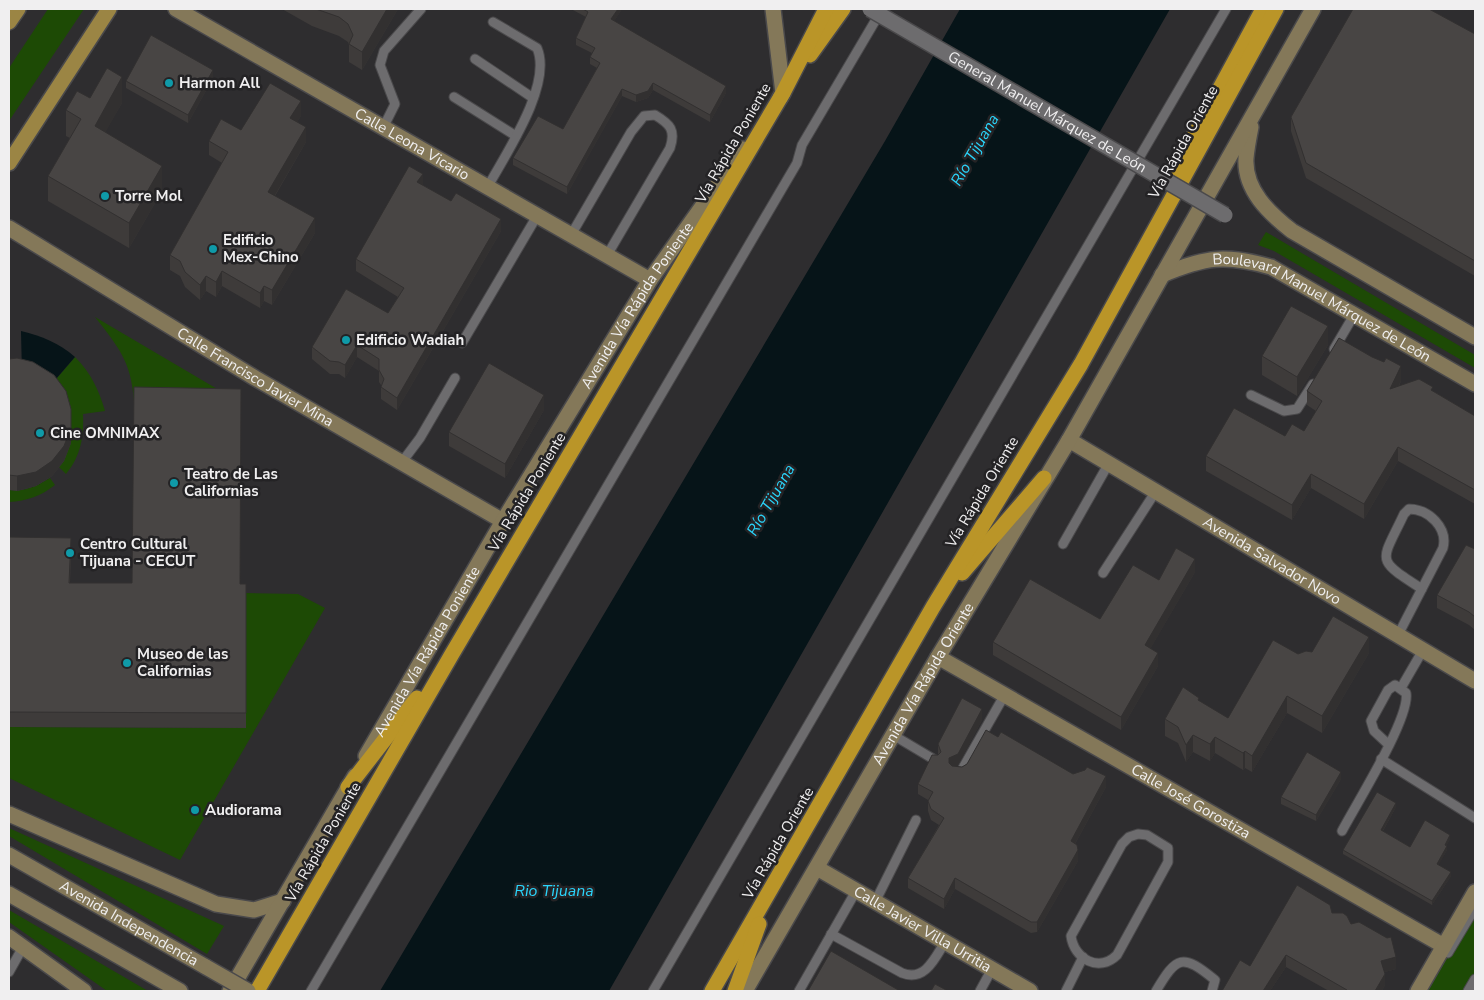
<svg xmlns="http://www.w3.org/2000/svg" width="1484" height="1000" font-family="'Nunito Sans',sans-serif">
	<rect width="100%" height="100%" fill="#2e2d2f"/>
	<g fill="#1d4a05">
		<polygon points="48,9 84,9 9,121 9,68"/>
		<polygon points="1266,232 1475,355 1475,368 1274,251 1258,245"/>
		<path d="M95,317L241,403L134,401C131,361 119,348 95,317Z"/>
		<path d="M75,357C91,373 99,390 105,411L83,414C84,436 81,456 66,474L59,467L50,386Z"/>
		<path d="M50,478L55,485C41,496 27,501 9,502V490C25,492 37,486 50,478Z"/>
		<polygon points="246,593 298,594 325,608 180,860 9,778 9,727 246,728"/>
		<polygon points="9,828 224,926 207,954 9,836"/>
		<polygon points="9,910 148,991 107,991 9,922"/>
		<polygon points="1475,910 1475,977 1467,991 1428,991"/>
	</g>
	<g fill="#061418">
		<polygon points="960,9 1170,9 609,991 380,991 885,141"/>
		<path d="M21,331C42,336 59,343 75,357L50,386L22,374Z"/>
	</g>
	<g fill="none" stroke-linecap="round" stroke-linejoin="round">
		<defs>
			<g id="lane">
				<polyline points="475,59 533,98"/>
				<polyline points="454,97 516,136"/>
				<polyline points="383,128 395,104 380,65 384,51 421,9"/>
				<path d="M487,188C505,155 553,85 537,48L493,22"/>
				<path d="M571,235L631,132L644,116L655,115C670,124 676,130 670,148L606,257"/>
				<polyline points="462,343 537,216"/>
				<polyline points="1334,349 1354,315"/>
				<polyline points="1251,395 1284,411 1297,409 1313,384"/>
				<polyline points="402,462 420,438 455,378"/>
				<polyline points="1063,544 1109,463"/>
				<polyline points="1103,573 1156,491"/>
				<path d="M1398,635L1443,548C1448,528 1429,509 1409,509L1404,514C1381,563 1374,558 1422,589"/>
				<polyline points="1401,688 1423,650"/>
				<polyline points="893,735 935,760"/>
				<polyline points="1381,759 1475,818"/>
				<polyline points="960,773 1004,696"/>
				<path d="M1342,831C1355,806 1411,717 1406,693L1395,685L1388,690L1371,721L1374,731L1389,745"/>
				<path d="M1138,834L1147,835L1168,848V862L1117,955C1099,973 1074,959 1071,936L1122,844L1129,837Z"/>
				<polyline points="875,902 916,820"/>
				<path d="M831,934L902,973C925,982 935,958 945,942"/>
				<polyline points="1448,953 1475,908"/>
				<polyline points="9,972 23,947"/>
				<polyline points="311,991 797,163 802,145 881,11"/>
				<polyline points="653,991 1226,9"/>
				<polyline points="799,991 856,891"/>
				<polyline points="980,991 992,969"/>
				<polyline points="1066,991 1083,957"/>
				<path d="M1156,991C1177,956 1182,953 1215,980L1212,991"/>
				<polyline points="1468,991 1475,979"/>
			</g>
			<g id="secondary">
				<path id="s1" d="M176,9L650,280"/>
				<polyline points="773,9 783,93 780,98"/>
				<path d="M1251,127C1249,137 1247,147 1246,158C1244,190 1269,213 1292,231L1475,337"/>
				<path id="s2" d="M9,228L255,378L503,521"/>
				<path id="s3" d="M1162,275C1205,257 1225,254 1271,267L1475,384"/>
				<path id="s4" d="M1069,440L1475,681"/>
				<path id="s5" d="M938,657L1444,946"/>
				<path id="s6" d="M366,756L503,521L650,280L743,149"/>
				<polyline points="9,814 216,904 254,910 283,901"/>
				<path id="s7" d="M9,855L206,967"/>
				<path id="s8" d="M817,868L1030,991"/>
				<polyline points="9,894 180,991"/>
				<polyline points="9,937 84,991"/>
				<polyline points="230,991 355,776"/>
				<path id="s9" d="M745,991L938,657L1069,440L1313,9"/>
				<polyline points="1418,991 1475,892"/>
			</g>
			<g id="primary">
				<polyline points="9,22 18,9"/>
				<polyline points="9,163 109,9"/>
			</g>
			<g id="highway">
				<polyline points="810,55 843,9"/>
				<polyline points="1175,171 1263,9"/>
				<polyline points="962,573 1044,478"/>
				<polyline points="348,787 417,698"/>
				<polyline points="257,991 452,654 783,93 826,9"/>
				<polyline points="712,991 933,607 1081,364 1276,9"/>
				<polyline points="735,991 759,924"/>
			</g>
		</defs>
		<use href="#lane" stroke="#4a494b" stroke-width="11"/>
		<use href="#secondary" stroke="#4a494b" stroke-width="18"/>
		<use href="#primary" stroke="#4a494b" stroke-width="18"/>
		<use href="#highway" stroke="#4a494b" stroke-width="18"/>
		<use href="#lane" stroke="#6d6c6e" stroke-width="9"/>
		<use href="#secondary" stroke="#847859" stroke-width="15"/>
		<use href="#primary" stroke="#9b8544" stroke-width="15"/>
		<use href="#highway" stroke="#ba9528" stroke-width="15"/>
		<defs>
			<g id="street-bridge">
				<path id="s10" d="M870,9L1225,215"/>
			</g>
			<polyline id="secondary-bridge" points="206,967 248,991"/>
		</defs>
		<use href="#street-bridge" stroke="#4a494b" stroke-width="18" stroke-linecap="butt"/>
		<use href="#secondary-bridge" stroke="#4a494b" stroke-width="18" stroke-linecap="butt"/>
		<use href="#street-bridge" stroke="#6d6c6e" stroke-width="15"/>
		<use href="#secondary-bridge" stroke="#847859" stroke-width="15"/>
	</g>
	<g fill="#3e3b3a">
		<polygon points="282,9 398,9 362,70 349,62 349,45 348,42 339,36 312,26"/>
		<polygon points="571,9 622,9 614,21 726,93 710,122 653,90 648,98 636,102 622,96 567,194 513,165 513,158 563,129 597,68 590,64 590,57 592,53 576,45 576,38 586,17"/>
		<polygon points="1475,34 1475,276 1306,178 1291,131 1291,117"/>
		<polygon points="213,78 188,123 126,88 126,81"/>
		<polygon points="90,98 122,103 105,132 162,191 129,248 48,201 48,176 70,138 66,136 66,110"/>
		<polygon points="301,116 297,122 306,142 275,196 315,233 272,305 264,301 260,308 222,286 216,297 206,291 200,300 185,287 180,276 170,270 170,255 222,163 209,155 209,141 241,130"/>
		<polygon points="423,185 501,231 397,410 381,399 381,385 379,382 379,371 357,357 345,378 339,374 330,374 312,359 312,347 388,313 398,297 356,271 356,259"/>
		<polygon points="1328,345 1297,396 1262,375 1262,356"/>
		<polygon points="9,359 71,443 64,461 52,476 36,486 17,491 9,490"/>
		<polygon points="1401,381 1399,386 1433,391 1475,416 1475,504 1398,461 1364,519 1311,488 1292,520 1206,471 1206,456 1304,431 1316,411 1307,405 1307,391"/>
		<polygon points="544,410 505,478 449,446 449,432"/>
		<polygon points="9,537 71,553 70,583 246,584 246,728 9,727"/>
		<polygon points="1475,549 1475,630 1469,625 1437,608 1437,595"/>
		<polygon points="1195,572 1150,649 1158,666 1121,730 993,655 993,642 1100,619 1159,580"/>
		<polygon points="1312,652 1369,653 1322,733 1287,713 1252,772 1245,768 1243,770 1215,753 1210,761 1193,752 1186,762 1178,743 1165,736 1165,719 1228,718 1298,654"/>
		<polygon points="982,720 958,765 954,766 962,767 967,764 998,737 1073,774 1106,787 1075,844 1078,861 1037,932 1031,933 955,889 944,909 908,888 908,878 939,825 931,820 928,811 928,800 918,794 918,784 938,755 938,744"/>
		<polygon points="1341,779 1316,821 1281,804 1281,797"/>
		<polygon points="1396,807 1383,831 1410,847 1450,839 1446,846 1447,850 1438,865 1451,876 1432,905 1343,854 1343,850"/>
		<polygon points="1332,913 1351,924 1396,969 1385,972 1385,985 1382,991 1329,991 1286,967 1270,991 1222,991 1250,966"/>
	</g>
	<g fill="#323030">
		<polygon points="387,9 398,9 362,70 362,52"/>
		<polygon points="618,9 622,9 611,26 611,19"/>
		<polygon points="213,70 213,78 188,123 188,115"/>
		<polygon points="122,77 122,103 95,151 95,126"/>
		<polygon points="653,83 653,90 648,98 636,102 636,95"/>
		<polygon points="726,86 726,93 710,122 710,115"/>
		<polygon points="622,89 622,96 567,194 567,187"/>
		<polygon points="301,101 301,116 290,133 290,118"/>
		<polygon points="306,127 306,142 268,207 268,192"/>
		<polygon points="162,166 162,191 129,248 129,223"/>
		<polygon points="423,174 423,186 417,182"/>
		<polygon points="315,218 315,233 272,305 272,290"/>
		<polygon points="501,219 501,231 397,410 397,398"/>
		<polygon points="222,271 222,286 216,297 216,282"/>
		<polygon points="206,276 206,291 200,300 200,285"/>
		<polygon points="264,286 264,301 260,308 260,293"/>
		<polygon points="1328,326 1328,345 1297,396 1297,377"/>
		<polygon points="357,345 357,357 345,378 345,365"/>
		<polygon points="1401,366 1401,381 1390,403 1390,389"/>
		<polygon points="544,395 544,410 505,478 505,464"/>
		<polygon points="71,409 71,443 64,461 52,476 36,486 17,491 17,476"/>
		<polygon points="1398,447 1398,461 1364,519 1364,504"/>
		<polygon points="1311,474 1311,488 1292,520 1292,505"/>
		<polygon points="1195,559 1195,572 1145,658 1145,645"/>
		<polygon points="1369,637 1369,653 1322,733 1322,716"/>
		<polygon points="1158,653 1158,666 1121,730 1121,717"/>
		<polygon points="1287,696 1287,713 1252,772 1252,756"/>
		<polygon points="982,709 982,720 958,765 949,768 949,758"/>
		<polygon points="1193,735 1193,752 1186,762 1186,745"/>
		<polygon points="1215,737 1215,753 1210,761 1210,744"/>
		<polygon points="1245,751 1245,768 1243,770 1243,753"/>
		<polygon points="1341,772 1341,779 1316,821 1316,815"/>
		<polygon points="1106,776 1106,787 1071,851 1071,841"/>
		<polygon points="1396,803 1396,807 1381,834 1381,830"/>
		<polygon points="1450,835 1450,839 1445,849 1445,845"/>
		<polygon points="1447,846 1447,850 1437,868 1437,864"/>
		<polygon points="1078,850 1078,861 1037,932 1037,922"/>
		<polygon points="1451,872 1451,876 1432,905 1432,901"/>
		<polygon points="955,878 955,889 944,909 944,899"/>
		<polygon points="1286,955 1286,967 1270,991 1263,991"/>
		<polygon points="1396,957 1396,969 1381,973 1381,961"/>
		<polygon points="1385,974 1385,985 1382,991 1375,991"/>
	</g>
	<g fill="#484544" stroke="#323030">
		<polygon points="316,9 387,9 362,52 349,44 353,35 348,24 339,17"/>
		<polygon points="583,9 618,9 611,19 726,86 710,115 653,83 648,91 636,95 622,89 567,187 513,158 538,116 563,129 600,63 590,57 595,48 576,38 588,12"/>
		<polygon points="1353,9 1429,9 1475,34 1475,261 1306,163 1291,117"/>
		<polygon points="151,35 213,70 188,115 126,81"/>
		<polygon points="107,68 122,77 95,126 162,166 129,223 48,176 81,119 66,110 77,91 90,98"/>
		<polygon points="270,83 301,101 290,118 306,127 268,192 315,218 272,290 264,286 260,293 222,271 216,282 206,276 200,285 185,272 180,261 170,255 228,152 209,141 221,119 241,130"/>
		<polygon points="409,166 423,174 417,182 451,201 456,193 501,219 397,398 381,387 384,379 379,370 379,359 357,345 345,365 339,362 330,361 312,347 346,289 388,313 404,288 356,259"/>
		<polygon points="1291,306 1328,326 1297,377 1262,356"/>
		<polygon points="1339,338 1372,357 1384,362 1386,358 1401,366 1390,389 1419,379 1433,387 1431,390 1475,416 1475,490 1398,447 1364,504 1311,474 1292,505 1206,456 1234,408 1285,436 1292,424 1304,431 1322,401 1307,391"/>
		<polygon points="17,358 33,362 54,375 66,391 71,409 71,428 64,446 52,461 36,472 17,476 9,475 9,359"/>
		<polygon points="489,363 544,395 505,464 449,432"/>
		<polygon points="134,387 241,389 240,584 246,584 246,713 9,712 9,537 71,538 69,583 132,583"/>
		<polygon points="1466,545 1475,549 1475,617 1469,612 1437,595"/>
		<polygon points="1176,548 1195,559 1145,645 1158,653 1121,717 993,642 1030,579 1100,619 1133,565 1159,580"/>
		<polygon points="1333,616 1369,637 1322,716 1287,696 1252,756 1245,751 1243,753 1215,737 1210,744 1193,735 1186,745 1178,727 1165,719 1183,687 1199,698 1198,700 1228,718 1273,640 1298,654 1306,651 1312,652"/>
		<polygon points="962,698 982,709 958,754 949,758 949,763 952,766 962,767 967,764 986,730 998,737 1001,732 1073,774 1085,770 1087,767 1106,776 1071,841 1077,845 1078,850 1037,922 1031,922 955,878 944,899 908,878 944,818 931,809 928,801 933,792 918,784 932,755 938,755 941,752 938,744"/>
		<polygon points="1307,752 1341,772 1316,815 1281,797"/>
		<polygon points="1377,792 1396,803 1381,830 1410,847 1425,820 1450,835 1445,845 1447,846 1437,864 1451,872 1432,901 1343,850"/>
		<polygon points="1297,885 1330,905 1332,913 1343,913 1347,916 1351,924 1359,922 1387,938 1391,937 1396,957 1381,961 1385,974 1375,991 1346,991 1347,990 1286,955 1263,991 1222,991 1240,960 1250,966"/>
		<polygon points="831,951 900,991 808,991"/>
		<polygon points="935,984 948,991 931,991"/>
	</g>
	<g fill="#0f9aa8" stroke="#242325" stroke-width="2">
		<circle cx="169" cy="83" r="5"/>
		<circle cx="105" cy="196" r="5"/>
		<circle cx="213" cy="249" r="5"/>
		<circle cx="346" cy="340" r="5"/>
		<circle cx="40" cy="433" r="5"/>
		<circle cx="174" cy="483" r="5"/>
		<circle cx="70" cy="553" r="5"/>
		<circle cx="127" cy="663" r="5"/>
		<circle cx="195" cy="810" r="5"/>
	</g>
	<g text-anchor="middle" dominant-baseline="central" stroke-width="5" stroke-linejoin="round" paint-order="stroke">
		<g font-size="15" font-weight="bold" fill="#f0eff0" stroke="#242325" text-anchor="start">
			<text x="179" y="83">Harmon All</text>
			<text x="115" y="196">Torre Mol</text>
			<text x="223" y="240">Edificio<tspan x="223" dy="17">Mex-Chino</tspan></text>
			<text x="356" y="340">Edificio Wadiah</text>
			<text x="50" y="433">Cine OMNIMAX</text>
			<text x="184" y="474">Teatro de Las<tspan x="184" dy="17">Californias</tspan></text>
			<text x="80" y="544">Centro Cultural<tspan x="80" dy="17">Tijuana - CECUT</tspan></text>
			<text x="137" y="654">Museo de las<tspan x="137" dy="17">Californias</tspan></text>
			<text x="205" y="810">Audiorama</text>
		</g>
		<g font-size="15" fill="#f0eff0" stroke="#242325">
			<text stroke="none"><textPath href="#s10" startOffset="205">General Manuel Márquez de León</textPath></text>
			<text transform="translate(1183 142) rotate(-61)">Vía Rápida Oriente</text>
			<text transform="translate(733 143) rotate(-60)">Vía Rápida Poniente</text>
			<text stroke="none"><textPath href="#s1" startOffset="272">Calle Leona Vicario</textPath></text>
			<text stroke="none"><textPath href="#s6" startOffset="526">Avenida Vía Rápida Poniente</textPath></text>
			<text stroke="none"><textPath href="#s3" startOffset="174">Boulevard Manuel Márquez de León</textPath></text>
			<text stroke="none"><textPath href="#s2" startOffset="288">Calle Francisco Javier Mina</textPath></text>
			<text transform="translate(527 492) rotate(-59)">Vía Rápida Poniente</text>
			<text transform="translate(982 492) rotate(-59)">Vía Rápida Oriente</text>
			<text stroke="none"><textPath href="#s4" startOffset="236">Avenida Salvador Novo</textPath></text>
			<text stroke="none"><textPath href="#s6" startOffset="121">Avenida Vía Rápida Poniente</textPath></text>
			<text stroke="none"><textPath href="#s9" startOffset="355">Avenida Vía Rápida Oriente</textPath></text>
			<text stroke="none"><textPath href="#s5" startOffset="291">Calle José Gorostiza</textPath></text>
			<text transform="translate(323 842) rotate(-60)">Vía Rápida Poniente</text>
			<text transform="translate(778 843) rotate(-60)">Vía Rápida Oriente</text>
			<text stroke="none"><textPath href="#s7" startOffset="138">Avenida Independencia</textPath></text>
			<text stroke="none"><textPath href="#s8" startOffset="122">Calle Javier Villa Urritia</textPath></text>
		</g>
		<g font-size="16" font-style="italic" fill="#2ad5fb" stroke="#242325">
			<text transform="translate(975 150) rotate(-60)">Río Tijuana</text>
			<text transform="translate(771 500) rotate(-60)">Río Tijuana</text>
			<text x="554" y="891">Rio Tijuana</text>
		</g>
	</g>
	<rect width="1484" height="1000" fill="none" stroke="#f0eff0" stroke-width="20"/>
</svg>
